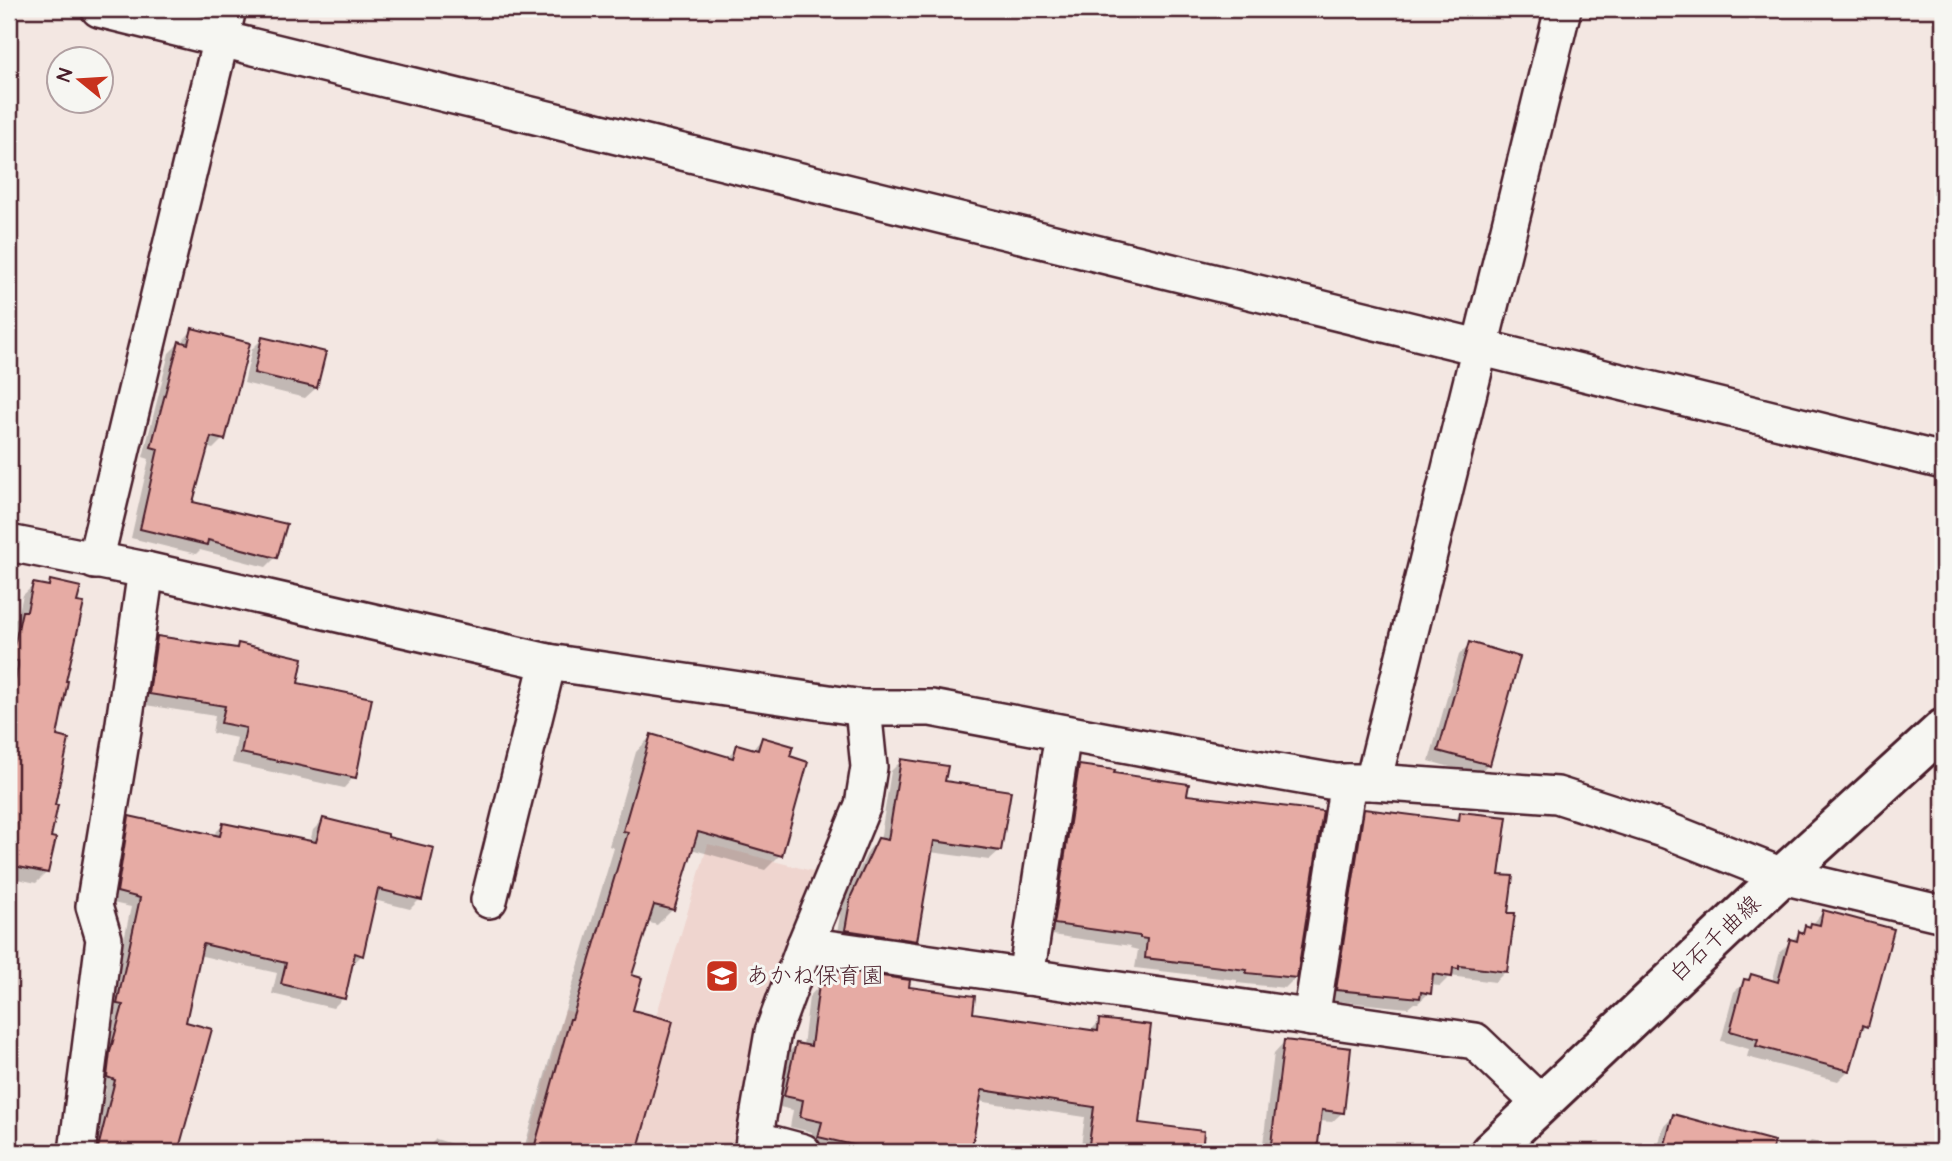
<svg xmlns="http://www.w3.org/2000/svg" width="1952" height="1161" font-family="'Architects Daughter','Klee One',sans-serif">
	<rect width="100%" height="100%" fill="#f3e7e2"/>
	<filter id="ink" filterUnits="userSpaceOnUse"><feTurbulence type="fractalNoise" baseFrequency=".0143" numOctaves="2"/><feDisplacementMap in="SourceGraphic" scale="14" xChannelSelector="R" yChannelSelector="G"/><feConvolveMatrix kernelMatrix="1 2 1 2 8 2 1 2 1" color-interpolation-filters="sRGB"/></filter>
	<g filter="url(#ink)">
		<polygon fill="#efd5cf" points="708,844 816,872 787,943 757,1027 736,1152 525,1152 565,1010 651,1033"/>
		<g fill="#0003">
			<polygon points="193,330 223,439 213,449 206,447 191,503 276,557 266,567 200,550 196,554 131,538 149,459 143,457 169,353 179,343 182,344 183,340"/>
			<polygon points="262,339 316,388 305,398 244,383 252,349"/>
			<polygon points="50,582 64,682 55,737 53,806 46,873 36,883 9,877 9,637 12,623 18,616 23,595 34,585 45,587"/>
			<polygon points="157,638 235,649 239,645 296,684 354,777 344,788 232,763 237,738 212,733 215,716 139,704 147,648"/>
			<polygon points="1469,644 1488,764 1478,775 1429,761 1459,655"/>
			<polygon points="651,736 726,758 738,746 752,750 762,739 780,855 765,870 691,849 672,910 657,925 647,922 630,976 636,1152 523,1152 556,1036 558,1033 614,848 609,846 636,752"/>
			<polygon points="901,761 943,782 1000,850 989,860 930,852 915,940 905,950 836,940 841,908 868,851 878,840 880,841 891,771"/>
			<polygon points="1079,766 1112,774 1185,796 1295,978 1285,988 1237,983 1237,980 1135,968 1138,950 1130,948 1131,946 1045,934 1069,777"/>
			<polygon points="1365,811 1452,822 1461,814 1497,876 1506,914 1506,971 1495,982 1450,976 1440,986 1430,985 1429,993 1418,1003 1414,1003 1408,1008 1326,1000 1354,822"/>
			<polygon points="130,818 213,835 223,825 310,842 313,830 323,820 420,899 410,909 374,900 362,955 351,966 343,998 333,1008 272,994 277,973 198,955 184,1024 179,1135 174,1152 91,1152 106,1089 98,1087 101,1064 114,1015 108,1014 131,907 108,902 120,828"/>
			<polygon points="1823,912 1867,1026 1859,1034 1849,1070 1838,1081 1747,1057 1749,1049 1721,1041 1734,992 1751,976 1772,982 1780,952 1806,927 1808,928 1812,925"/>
			<polygon points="839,972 907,988 971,1014 1089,1032 1100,1021 1137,1124 1154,1126 1151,1152 1080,1152 1085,1117 978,1101 969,1152 810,1152 809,1149 812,1132 790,1127 793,1110 775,1106 786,1055 797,1044 803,1046 809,997 826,978 833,979"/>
			<polygon points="1284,1042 1343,1112 1332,1122 1319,1121 1315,1152 1259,1152 1259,1148 1263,1144 1274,1053"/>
			<polygon points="1674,1116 1731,1131 1725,1152 1652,1152 1659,1143 1663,1127"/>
			<polygon points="436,1139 478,1152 423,1152"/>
			<polygon points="1811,1141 1856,1152 1801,1152"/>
		</g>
		<g fill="#e6aba4" stroke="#4a1f2b" stroke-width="2">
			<polygon points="192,328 250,343 225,440 211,437 193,502 287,524 277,558 208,540 207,545 140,529 158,449 151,447 179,341 188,344"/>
			<polygon points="262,337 326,352 317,388 254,373"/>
			<polygon points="50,580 81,587 77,602 84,603 66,681 68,681 57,736 69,739 55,805 58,805 51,837 56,838 48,873 9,865 9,712 18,666 18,661 11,660 22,611 27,611 33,583 49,586"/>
			<polygon points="157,636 237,648 238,643 303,658 298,683 372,698 356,778 241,753 246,728 221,723 225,706 149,694"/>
			<polygon points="1469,642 1520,657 1490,765 1438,751"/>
			<polygon points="651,734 733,758 737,744 758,750 762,737 793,746 790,756 808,762 782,856 698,832 674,910 654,905 632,975 642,978 633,1010 673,1021 637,1152 533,1152 570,1019 572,1019 628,832 623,831"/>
			<polygon points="901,759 948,766 945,781 1011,791 1001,851 934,841 917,941 845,930 851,896 878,838 888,840"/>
			<polygon points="1079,765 1115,770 1114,773 1189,784 1187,795 1323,811 1297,978 1246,973 1247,970 1145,958 1147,939 1140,938 1140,936 1054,924"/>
			<polygon points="1364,809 1459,821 1460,812 1507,817 1499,875 1513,876 1508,913 1515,913 1507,972 1459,966 1459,969 1453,968 1452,977 1433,974 1431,994 1421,992 1420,998 1336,990"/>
			<polygon points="129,816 220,836 223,823 316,842 323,818 388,834 388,837 434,848 422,900 378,889 363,956 355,953 345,999 281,984 286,963 203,944 186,1022 212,1029 178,1152 97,1152 115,1080 107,1077 110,1052 123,1005 117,1004 140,898 117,892"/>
			<polygon points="1823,910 1894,929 1868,1027 1863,1025 1850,1071 1756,1046 1758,1039 1730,1031 1744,979 1749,980 1751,974 1778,982 1790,939 1797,941 1799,931 1803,933 1805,925 1810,927 1811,923 1820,925"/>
			<polygon points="839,970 910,980 909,987 975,996 973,1013 1098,1031 1099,1019 1151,1025 1139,1123 1204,1131 1202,1152 1088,1152 1094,1107 982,1090 971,1152 884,1152 818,1137 822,1122 800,1117 803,1100 784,1096 796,1043 811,1046 819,984 824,985 825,976 837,977"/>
			<polygon points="1284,1040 1351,1048 1344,1113 1322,1110 1317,1152 1270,1152"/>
			<polygon points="1673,1114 1774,1141 1773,1152 1663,1152"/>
		</g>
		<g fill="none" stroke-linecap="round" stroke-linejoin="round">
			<defs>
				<g id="street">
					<polyline points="99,9 1943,461"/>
					<polyline points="9,543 146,570 548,662 863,708 931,708 1198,758 1335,782 1373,782 1557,795 1666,830 1782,876 1943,914"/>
					<polyline points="95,561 228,9"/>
					<polyline points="1373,782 1563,9"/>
					<polyline points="489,900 548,662"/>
					<polyline points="805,945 1475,1041 1541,1104"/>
					<polyline points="1026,977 1063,733"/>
					<polyline points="1311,1018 1348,782"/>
					<polyline points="754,1139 803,1152"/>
					<polyline points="77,1152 104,939 94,906 123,730 146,570"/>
					<polyline points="752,1152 773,1032 805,945 863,805 869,767 863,708"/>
				</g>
				<polyline id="secondary" points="1490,1152 1782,876 1943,729"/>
			</defs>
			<use href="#street" stroke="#4a1f2b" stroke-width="40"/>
			<use href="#secondary" stroke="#4a1f2b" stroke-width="44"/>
			<use href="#street" stroke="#f6f6f2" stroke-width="35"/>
			<use href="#secondary" stroke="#f6f6f2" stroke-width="38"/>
		</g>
	</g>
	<defs>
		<symbol id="school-square" viewBox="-11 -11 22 22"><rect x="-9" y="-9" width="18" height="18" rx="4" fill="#c8321e" stroke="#f6f6f2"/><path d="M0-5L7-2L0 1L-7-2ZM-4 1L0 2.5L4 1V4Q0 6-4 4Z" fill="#fff"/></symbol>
	</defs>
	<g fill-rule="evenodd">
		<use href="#school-square" x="703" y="957" width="38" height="38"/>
	</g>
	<g text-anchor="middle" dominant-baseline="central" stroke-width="6" stroke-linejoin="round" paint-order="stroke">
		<g font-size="23" fill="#4a1f2b" stroke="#f6f6f2">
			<text transform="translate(1715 939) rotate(-43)">白石千曲線</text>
		</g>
		<g font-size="23" fill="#4a1f2b" stroke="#f6f6f2" text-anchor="start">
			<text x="746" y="976">あかね保育園</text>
		</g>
	</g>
	<rect width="1952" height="1161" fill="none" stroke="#f6f6f2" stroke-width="35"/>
	<rect x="18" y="18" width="1917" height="1126" fill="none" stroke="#4a1f2b" stroke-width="2.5" filter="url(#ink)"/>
	<g transform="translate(80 80) rotate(288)"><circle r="33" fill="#f6f6f2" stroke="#b1a0a2" stroke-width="2"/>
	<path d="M0-5L12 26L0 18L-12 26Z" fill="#c8321e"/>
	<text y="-10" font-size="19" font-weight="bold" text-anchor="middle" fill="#4a1f2b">N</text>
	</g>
</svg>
